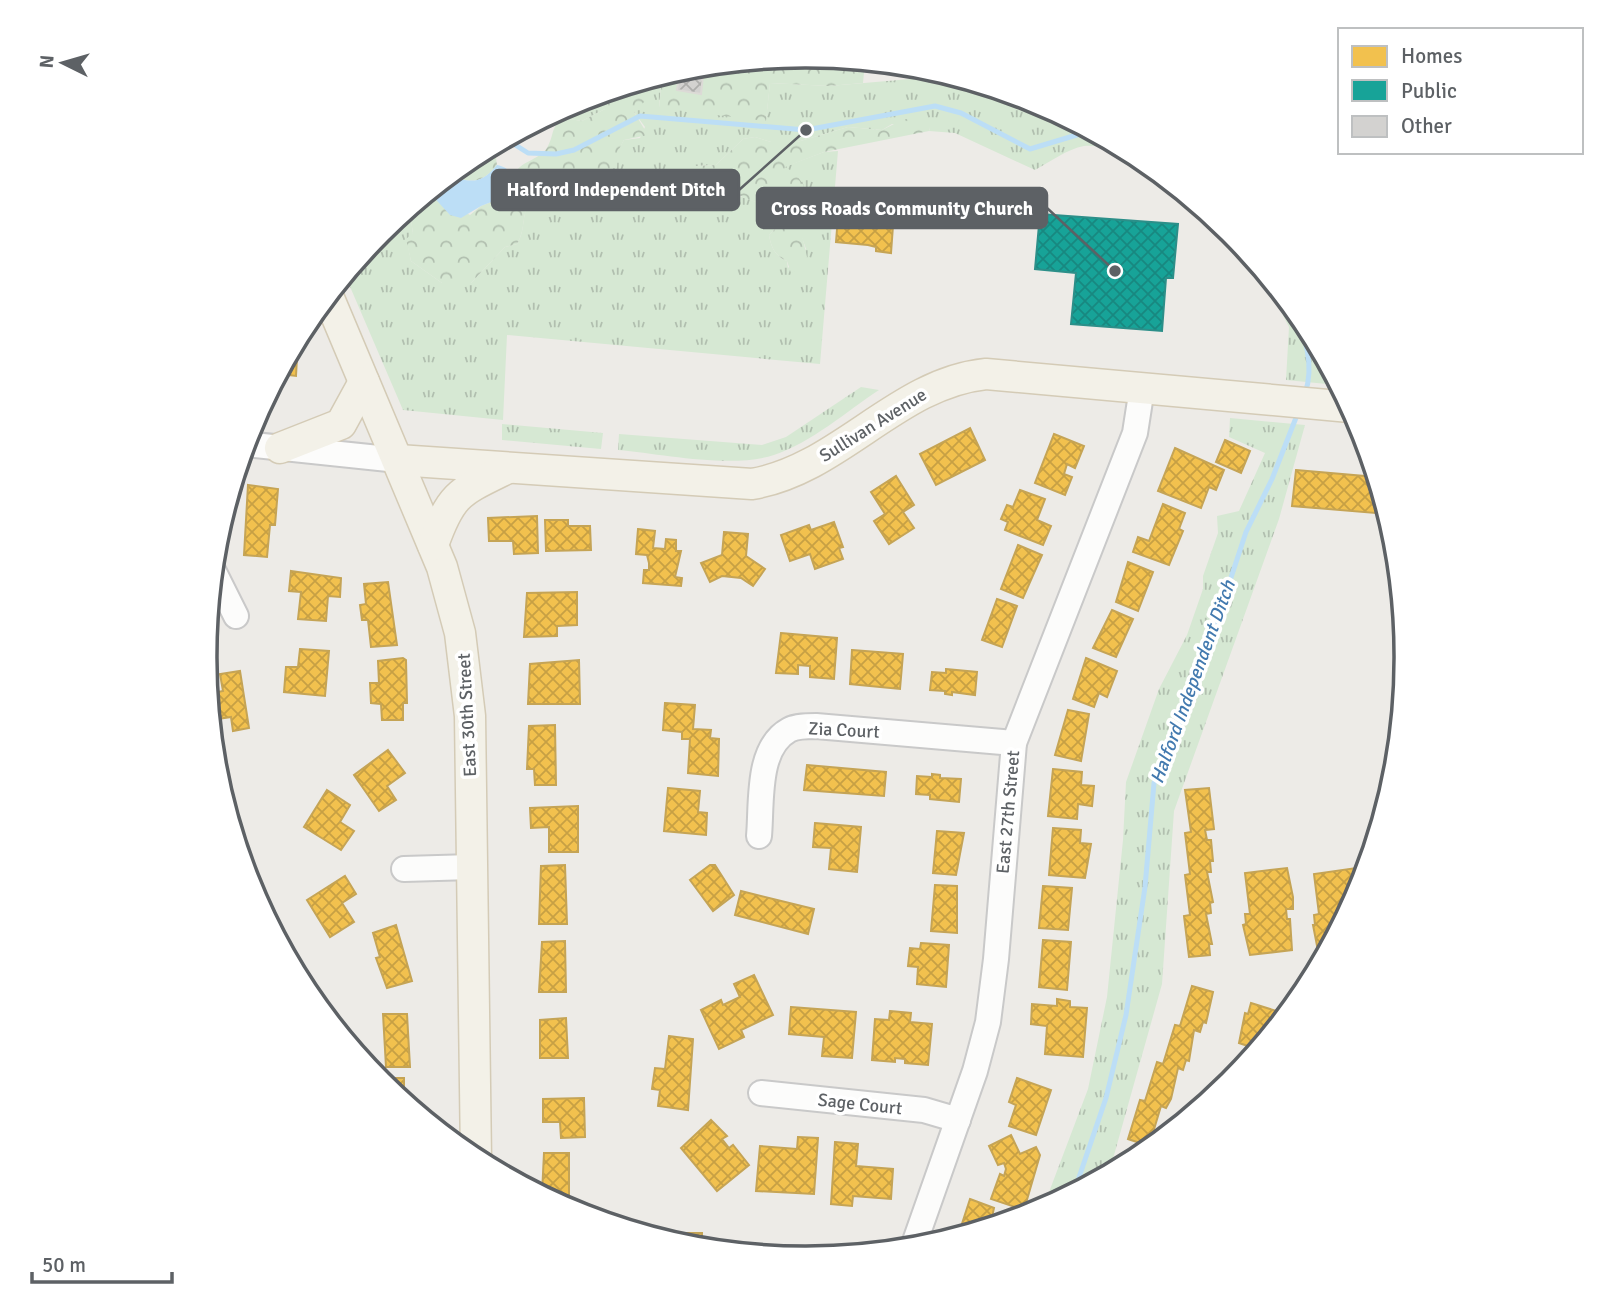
<svg xmlns="http://www.w3.org/2000/svg" width="1611" height="1314" font-family="Signika,sans-serif">
	<defs>
		<pattern id="grass-tufts" width="24" height="20" patternUnits="userSpaceOnUse" patternTransform="scale(1.75)"><rect width="24" height="20" fill="#d6e8d3"/><path d="M3 7l-1-3M5 7V3M7 7l1-3M15 17l-1-3M17 17v-4M19 17l1-3" fill="none" stroke="#b1bfaf"/></pattern>
		<pattern id="forest-crowns" width="20" height="18" patternUnits="userSpaceOnUse" patternTransform="scale(1.75)"><rect width="20" height="18" fill="#d6e8d3"/><path d="M2 6a3 3 0 1 1 6 0M12 15a3 3 0 1 1 6 0" fill="none" stroke="#b1bfaf"/></pattern>
		<pattern id="homes-cross-hatch" width="8" height="8" patternUnits="userSpaceOnUse" patternTransform="scale(1.75)"><rect width="8" height="8" fill="#f2c14e"/><path d="M0 0l8 8M0 8l8-8" fill="none" stroke="#c7a044"/></pattern>
		<pattern id="public-cross-hatch" width="8" height="8" patternUnits="userSpaceOnUse" patternTransform="scale(1.75)"><rect width="8" height="8" fill="#17a398"/><path d="M0 0l8 8M0 8l8-8" fill="none" stroke="#188880"/></pattern>
		<pattern id="building-cross-hatch" width="8" height="8" patternUnits="userSpaceOnUse" patternTransform="scale(1.75)"><rect width="8" height="8" fill="#d3d2d0"/><path d="M0 0l8 8M0 8l8-8" fill="none" stroke="#aeaeac"/></pattern>
	</defs>
	<rect width="100%" height="100%" fill="#edebe7"/>
	<g fill="url(#grass-tufts)">
		<path d="M662,76L659,107L766,120L770,83L829,86L922,78L981,89L982,85L1036,102L1140,158L1199,206C1160,199 1123,141 1084,146C1067,149 1050,162 1035,170L955,133L929,131L930,128L892,124L882,130L848,127L797,142H771L755,137L743,139L716,165L696,166L698,186L723,184L734,194L782,211L780,224L769,235C771,247 775,256 787,261L788,268L806,249L793,212L800,200L784,167L824,152L838,151L820,364L507,335L503,420L403,410L345,275L381,232L409,208L413,233L408,246L411,261L442,283H471L505,247L517,244C526,230 521,214 530,201L569,200L607,169L624,140L640,138L645,127L634,112L605,109L582,121L563,118L560,121L554,113L576,102Z"/>
		<polygon points="1255,261 1305,323 1337,385 1286,380 1289,327"/>
		<path d="M861,387L879,390C847,411 811,443 774,455C731,469 663,454 618,450L619,434L762,445L786,437Z"/>
		<polygon points="1230,418 1305,425 1279,519 1174,811 1162,984 1109,1173 1043,1208 1088,1089 1107,997 1123,840 1126,782 1159,689 1187,635 1203,589 1203,576 1218,533 1217,516 1239,511 1265,453 1229,437"/>
		<polygon points="502,424 603,433 601,449 502,440"/>
	</g>
	<g fill="url(#forest-crowns)">
		<polygon points="805,56 865,62 863,83 829,86 770,83 766,121 659,108 662,76 689,67"/>
		<path d="M634,87L649,89L648,98L634,112L648,135L624,140L618,151L617,168L607,169L569,200L530,201C521,215 526,230 517,244L505,247L471,283H442L411,261L406,239L413,233L409,208L429,192L470,215L481,206L509,195C512,188 512,179 515,173C522,160 541,160 548,146C555,132 550,129 563,118L582,121L605,109L612,95Z"/>
		<path d="M904,119L918,120L930,128L929,131L824,152L785,167L796,174L804,186L793,212L799,222L807,257L800,269L791,273L787,261C775,256 771,247 769,235L780,224L782,211L744,198L723,184L698,186L690,180L689,173L696,166L716,165L743,139L755,137L771,142H797L848,127L882,130Z"/>
		<path d="M494,145L497,165C478,188 470,179 447,178L472,157Z"/>
	</g>
	<path fill="#bcdef6" d="M497,165C514,168 515,181 509,195L481,206L461,218L450,215L429,192L447,178C470,179 478,188 497,165Z"/>
	<g fill="url(#homes-cross-hatch)" stroke="#c5a455" stroke-width="2">
		<polygon points="893,188 904,189 903,213 894,212 891,253 876,251 876,247 868,245 836,242 840,191 865,193 864,203 870,204 871,190 892,192"/>
		<polygon points="298,339 296,376 279,374"/>
		<polygon points="970,428 985,460 936,485 920,454"/>
		<polygon points="1054,434 1084,446 1075,468 1067,464 1064,474 1072,477 1065,495 1035,483"/>
		<polygon points="1225,440 1250,451 1241,473 1216,462"/>
		<polygon points="1175,448 1224,470 1216,490 1209,487 1201,508 1158,491"/>
		<polygon points="1296,470 1376,477 1387,514 1292,506"/>
		<polygon points="896,476 914,505 903,512 914,528 889,544 874,521 885,514 871,492"/>
		<polygon points="248,485 278,489 275,525 270,525 267,557 244,555"/>
		<polygon points="1020,490 1045,499 1037,520 1051,526 1043,545 1005,530 1008,522 1001,519 1007,505 1013,507"/>
		<polygon points="1163,504 1185,513 1179,529 1183,531 1169,565 1133,552 1138,537 1149,541"/>
		<polygon points="537,516 538,553 514,554 513,541 489,541 488,518"/>
		<polygon points="545,520 568,520 568,526 590,526 591,550 546,551"/>
		<polygon points="834,522 843,547 839,548 843,559 815,569 810,554 790,561 781,535 809,525 811,530"/>
		<polygon points="638,529 655,531 653,548 665,549 666,539 676,540 676,551 681,551 675,577 682,578 681,586 643,583 644,570 649,570 649,563 647,555 636,554"/>
		<polygon points="724,532 748,534 746,556 765,569 753,586 741,578 722,576 710,582 701,563 722,555"/>
		<polygon points="1018,545 1042,555 1023,598 1001,589"/>
		<polygon points="1128,562 1153,572 1138,611 1116,602"/>
		<polygon points="291,571 341,578 340,597 328,596 326,621 298,619 301,592 289,591"/>
		<polygon points="388,582 397,645 371,647 368,620 362,620 360,605 366,604 364,584"/>
		<polygon points="577,592 577,625 557,626 557,636 524,637 527,593"/>
		<polygon points="997,599 1017,606 1002,647 982,640"/>
		<polygon points="1112,610 1133,619 1116,657 1093,648"/>
		<polygon points="781,633 837,638 834,679 810,677 810,666 798,665 798,674 776,673"/>
		<polygon points="300,649 329,651 325,696 284,692 286,667 298,667"/>
		<polygon points="852,650 903,654 900,689 850,684"/>
		<polygon points="403,658 406,660 407,703 403,703 403,720 382,720 381,704 371,703 370,683 379,683 378,661"/>
		<polygon points="1086,658 1117,671 1107,697 1099,693 1094,707 1073,699"/>
		<polygon points="579,660 580,704 528,704 530,664"/>
		<polygon points="946,669 977,672 975,695 952,692 952,695 945,694 945,691 930,690 932,672 946,673"/>
		<polygon points="240,671 249,728 233,731 231,717 211,720 208,694 223,691 220,674"/>
		<polygon points="665,703 695,705 693,729 711,730 710,738 719,739 718,776 688,773 690,739 682,739 682,732 663,730"/>
		<polygon points="1068,710 1089,714 1081,761 1055,755"/>
		<polygon points="555,725 556,785 535,785 534,769 527,769 529,726"/>
		<polygon points="388,750 405,773 387,786 396,800 379,811 354,775"/>
		<polygon points="807,765 886,772 884,796 804,790"/>
		<polygon points="1053,769 1082,772 1081,785 1094,786 1092,806 1078,804 1077,819 1048,816"/>
		<polygon points="932,774 940,775 940,778 961,779 959,802 930,799 930,795 916,794 917,776 932,777"/>
		<polygon points="668,788 700,791 698,812 707,813 706,835 664,831"/>
		<polygon points="1209,788 1214,829 1205,830 1207,840 1211,840 1213,861 1210,861 1211,872 1207,872 1213,902 1210,903 1211,913 1206,914 1212,944 1209,944 1210,955 1189,957 1184,916 1190,915 1185,875 1190,874 1185,833 1191,832 1185,790"/>
		<polygon points="327,790 350,805 340,822 354,831 341,850 304,827"/>
		<polygon points="578,806 578,852 549,852 549,827 531,828 530,808"/>
		<polygon points="815,823 861,827 857,872 829,869 831,848 813,847"/>
		<polygon points="1053,828 1081,830 1080,843 1091,844 1085,878 1049,875"/>
		<polygon points="937,831 964,833 956,875 933,873"/>
		<polygon points="565,865 567,924 539,924 541,866"/>
		<polygon points="710,865 715,865 734,895 713,911 690,880"/>
		<polygon points="1287,868 1293,897 1293,909 1286,909 1287,919 1290,919 1292,950 1250,955 1243,925 1246,924 1245,914 1250,914 1245,873"/>
		<polygon points="1356,868 1361,887 1324,955 1319,956 1313,925 1315,925 1314,915 1319,914 1314,874"/>
		<polygon points="345,876 356,894 342,903 354,922 330,937 307,900"/>
		<polygon points="935,885 957,886 957,933 931,931"/>
		<polygon points="1043,886 1072,888 1068,930 1039,928"/>
		<polygon points="741,891 814,909 808,934 735,915"/>
		<polygon points="396,925 412,981 387,988 376,958 380,957 373,933"/>
		<polygon points="1043,940 1071,942 1067,990 1039,987"/>
		<polygon points="565,941 566,992 539,992 542,942"/>
		<polygon points="921,943 949,945 946,987 917,984 918,967 908,966 910,948 920,949"/>
		<polygon points="754,975 773,1015 741,1030 744,1037 719,1049 701,1010 721,1000 723,1005 740,997 734,984"/>
		<polygon points="1192,986 1213,992 1206,1023 1203,1022 1200,1032 1194,1030 1189,1061 1186,1060 1183,1070 1178,1068 1171,1099 1166,1108 1161,1106 1149,1146 1128,1139 1140,1100 1145,1101 1157,1062 1163,1064 1175,1025 1180,1026"/>
		<polygon points="1057,999 1070,1001 1070,1007 1087,1008 1083,1057 1045,1054 1047,1026 1031,1024 1032,1004 1057,1006"/>
		<polygon points="1251,1003 1286,1014 1257,1049 1239,1043 1245,1013 1248,1014"/>
		<polygon points="791,1007 856,1012 852,1058 822,1056 824,1037 789,1034"/>
		<polygon points="890,1011 911,1013 910,1022 932,1024 928,1065 905,1063 905,1059 895,1058 895,1062 872,1060 875,1019 889,1020"/>
		<polygon points="383,1014 407,1014 410,1067 386,1067"/>
		<polygon points="566,1018 568,1058 540,1058 540,1020"/>
		<polygon points="669,1036 693,1039 688,1110 658,1106 660,1090 652,1089 655,1068 665,1069"/>
		<polygon points="380,1078 404,1078 404,1101 380,1082"/>
		<polygon points="1017,1078 1051,1090 1036,1135 1009,1126 1016,1105 1009,1102"/>
		<polygon points="584,1098 585,1137 561,1138 560,1122 543,1122 543,1099"/>
		<polygon points="711,1120 727,1136 722,1139 729,1148 733,1145 749,1165 717,1191 681,1148"/>
		<polygon points="1011,1135 1020,1154 1036,1147 1040,1155 1024,1210 991,1199 1000,1174 1004,1176 1006,1169 1004,1163 998,1165 989,1146"/>
		<polygon points="798,1137 818,1138 814,1194 756,1191 760,1146 797,1149"/>
		<polygon points="835,1142 858,1144 856,1166 893,1169 891,1199 853,1196 852,1206 831,1204"/>
		<polygon points="544,1153 569,1153 569,1209 542,1194"/>
		<polygon points="970,1199 994,1208 990,1226 958,1236"/>
		<polygon points="646,1233 702,1233 702,1248 688,1246"/>
		<polygon points="723,1242 778,1248 777,1255 722,1250"/>
		<polygon points="835,1246 857,1251 857,1253 833,1255"/>
		<polygon points="798,1248 832,1255 796,1257"/>
	</g>
	<polygon fill="url(#public-cross-hatch)" stroke="#2c8f89" stroke-width="2" points="1040,214 1178,224 1173,278 1166,278 1162,331 1071,324 1076,273 1035,269"/>
	<g fill="none" stroke-linecap="round" stroke-linejoin="round">
		<g stroke="#bcdef6" stroke-width="5">
			<polyline points="506,139 528,153 556,154 574,150 640,116 806,130 935,106 961,113 1030,149 1090,131"/>
			<polyline points="1163,176 1173,185"/>
			<path d="M1292,307C1305,336 1315,364 1305,394"/>
			<polyline points="1074,1192 1106,1098 1126,1015 1145,887 1154,783 1194,690 1246,532 1272,479 1299,410"/>
		</g>
	</g>
	<g fill="url(#building-cross-hatch)" stroke="#dcdad6" stroke-width="2">
		<polygon points="818,57 847,60 818,61"/>
		<polygon points="680,71 703,75 701,94 677,90"/>
	</g>
	<g fill="none" stroke-linecap="round" stroke-linejoin="round">
		<defs>
			<g id="minor">
				<polyline points="245,444 398,460"/>
				<polyline points="213,570 236,616"/>
				<path d="M759,836C762,804 756,748 789,730C796,726 808,726 816,726L1014,743"/>
				<polyline points="404,869 472,867"/>
				<polyline points="761,1093 924,1110 958,1120"/>
				<polyline points="913,1247 975,1071 988,1022 996,959 1014,743 1135,433 1142,388"/>
			</g>
			<g id="major">
				<polyline points="328,296 442,567 460,633 470,716 476,1159"/>
				<polyline points="280,448 341,424 364,382"/>
				<path d="M398,460L752,484C840,469 897,383 986,374L1350,407"/>
				<path d="M433,545C451,494 459,492 506,469"/>
			</g>
		</defs>
		<use href="#minor" stroke="#c9c9c9" stroke-width="28"/>
		<use href="#major" stroke="#d4cbb6" stroke-width="33"/>
		<use href="#minor" stroke="#fcfcfb" stroke-width="24"/>
		<use href="#major" stroke="#f3f1e8" stroke-width="30"/>
	</g>
	<g text-anchor="middle" dominant-baseline="central" stroke-width="7" stroke-linejoin="round" paint-order="stroke">
		<g font-size="18" fill="#5d6165" stroke="#fff">
			<text transform="translate(873 425) rotate(-32)">Sullivan Avenue</text>
			<text transform="translate(467 715) rotate(-93)">East 30th Street</text>
			<text transform="translate(844 730) rotate(3)">Zia Court</text>
			<text transform="translate(1008 812) rotate(-85)">East 27th Street</text>
			<text transform="translate(860 1104) rotate(6)">Sage Court</text>
		</g>
		<g font-size="19" font-style="italic" fill="#437aaf" stroke="#fff">
			<text transform="translate(1193 682) rotate(-70)">Halford Independent Ditch</text>
		</g>
	</g>
	<path d="M0 0H1611V1314H0ZM805 68H806A588 588 0 0 1 1394 656V658A588 588 0 0 1 806 1246H805A588 588 0 0 1 217 658V656A588 588 0 0 1 805 68Z" fill="#fff" fill-rule="evenodd"/>
	<path fill="none" stroke="#5d6165" stroke-width="3.5" d="M805 68H806A588 588 0 0 1 1394 656V658A588 588 0 0 1 806 1246H805A588 588 0 0 1 217 658V656A588 588 0 0 1 805 68Z"/>
	<path fill="none" stroke="#5d6165" stroke-width="2.5" d="M806 130L739 190M1115 271L1047 208"/>
	<g fill="#5d6165" stroke="#fff" stroke-width="2.5">
		<circle cx="806" cy="130" r="7"/>
		<circle cx="1115" cy="271" r="7"/>
	</g>
	<g fill="#5d6165" stroke="#5d6165" stroke-width="2.5">
		<rect x="492" y="170" width="247" height="40" rx="7"/>
		<rect x="757" y="188" width="290" height="40" rx="7"/>
	</g>
	<g font-size="19" text-anchor="middle" font-weight="bold" fill="#fff">
		<text x="616" y="196">Halford Independent Ditch</text>
		<text x="902" y="215">Cross Roads Community Church</text>
	</g>
	<rect x="1338" y="28" width="245" height="126" fill="#ffffff" stroke="#bec0c1" stroke-width="2"/>
	<rect x="1352" y="46" width="35" height="21" fill="#f2c14e" stroke="#bec0c1" stroke-width="2"/>
	<text x="1401" y="63" font-size="21" fill="#5d6165">Homes</text>
	<rect x="1352" y="80" width="35" height="21" fill="#17a398" stroke="#bec0c1" stroke-width="2"/>
	<text x="1401" y="98" font-size="21" fill="#5d6165">Public</text>
	<rect x="1352" y="116" width="35" height="21" fill="#d3d2d0" stroke="#bec0c1" stroke-width="2"/>
	<text x="1401" y="133" font-size="21" fill="#5d6165">Other</text>
	<g transform="translate(63 63) rotate(275)" stroke="#ffffff" stroke-width="5" paint-order="stroke">
	<path d="M0-5L12 26L0 18L-12 26Z" fill="#5d6165"/>
	<text y="-10" font-size="19" font-weight="bold" text-anchor="middle" fill="#5d6165">N</text>
	</g>
	<path d="M32 1272v10h140v-10" fill="none" stroke="#5d6165" stroke-width="3.5"/>
	<text x="42" y="1272" font-size="21" fill="#5d6165" stroke="#ffffff" stroke-width="5" paint-order="stroke">50 m</text>
</svg>
